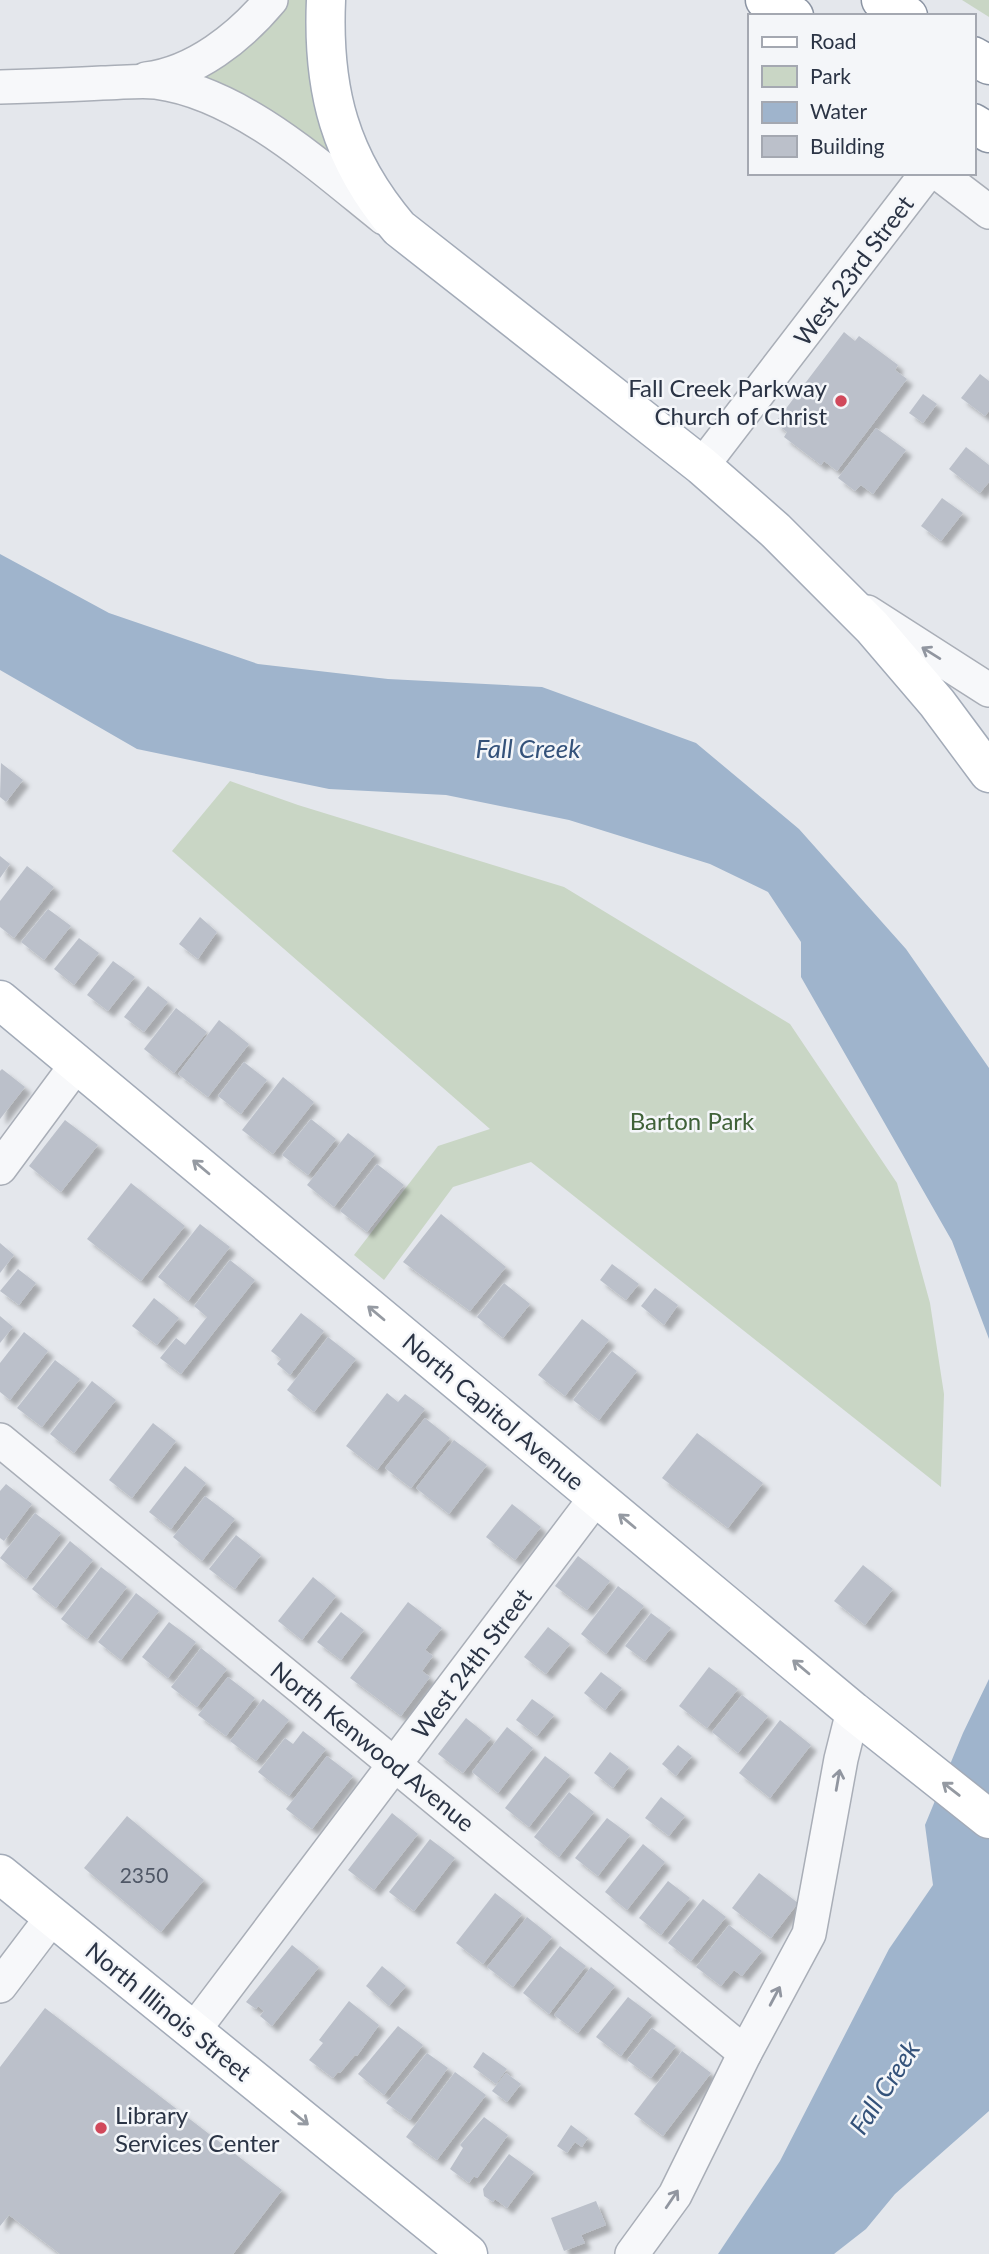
<svg xmlns="http://www.w3.org/2000/svg" width="989" height="2254" font-family="Lato,sans-serif">
	<defs>
		<filter id="shadow"><feDropShadow dx="6" dy="6" stdDeviation="2" flood-color="#0004"/></filter>
	</defs>
	<rect width="100%" height="100%" fill="#e4e7ec"/>
	<g fill="#c9d6c5">
		<polygon points="287,0 315,0 341,170 186,77"/>
		<polygon points="962,0 989,0 989,17"/>
		<polygon points="230,781 298,805 564,887 790,1024 897,1183 930,1303 944,1394 941,1487 531,1162 453,1187 384,1280 354,1255 438,1146 490,1129 172,851"/>
	</g>
	<g fill="#9fb4cc">
		<polygon points="0,554 109,613 258,664 388,679 542,687 696,743 799,829 906,949 989,1068 989,1339 952,1241 801,977 801,942 768,892 710,864 569,820 446,795 329,789 137,749 0,670"/>
		<polygon points="989,1679 989,2111 895,2194 866,2229 834,2254 718,2254 780,2161 889,1949 933,1885 925,1825 963,1733"/>
	</g>
	<g fill="#bbc0ca" filter="url(#shadow)">
		<polygon points="844,332 855,341 859,336 898,365 895,370 907,379 837,471 824,461 821,465 784,437 787,432 775,423"/>
		<polygon points="980,374 989,381 989,411 985,416 961,398"/>
		<polygon points="923,394 937,404 923,423 909,413"/>
		<polygon points="876,428 906,450 873,494 861,485 855,491 838,478"/>
		<polygon points="966,447 989,465 989,482 980,493 949,469"/>
		<polygon points="942,498 963,513 941,541 921,526"/>
		<polygon points="1,763 23,780 6,802 0,797"/>
		<polygon points="0,856 10,864 0,878"/>
		<polygon points="27,866 54,887 14,938 0,927 0,901"/>
		<polygon points="48,909 71,926 44,960 21,942"/>
		<polygon points="200,917 217,932 198,959 179,944"/>
		<polygon points="79,938 99,953 74,985 54,969"/>
		<polygon points="113,961 135,977 108,1011 87,995"/>
		<polygon points="148,986 168,1002 144,1032 124,1017"/>
		<polygon points="176,1008 207,1032 174,1073 144,1049"/>
		<polygon points="219,1020 249,1044 208,1097 178,1074"/>
		<polygon points="244,1062 267,1080 241,1114 218,1096"/>
		<polygon points="2,1069 25,1087 0,1119 0,1071"/>
		<polygon points="283,1077 314,1102 273,1154 242,1130"/>
		<polygon points="311,1119 336,1139 308,1175 282,1155"/>
		<polygon points="65,1120 98,1145 61,1192 29,1166"/>
		<polygon points="348,1133 375,1154 334,1207 307,1185"/>
		<polygon points="377,1164 404,1185 367,1232 340,1211"/>
		<polygon points="131,1183 185,1226 141,1281 87,1239"/>
		<polygon points="441,1214 506,1267 470,1311 403,1262"/>
		<polygon points="200,1224 230,1247 188,1301 158,1277"/>
		<polygon points="0,1243 14,1255 0,1273"/>
		<polygon points="230,1260 255,1280 181,1374 160,1358 176,1338 185,1345 207,1317 194,1306"/>
		<polygon points="612,1264 639,1284 626,1300 600,1280"/>
		<polygon points="18,1269 36,1283 19,1305 0,1291"/>
		<polygon points="504,1283 530,1304 503,1338 477,1317"/>
		<polygon points="655,1288 678,1305 664,1325 641,1306"/>
		<polygon points="154,1298 179,1318 157,1345 132,1326"/>
		<polygon points="301,1313 324,1331 290,1375 277,1364 281,1359 271,1351"/>
		<polygon points="0,1316 13,1327 0,1343"/>
		<polygon points="582,1319 609,1340 565,1396 538,1375"/>
		<polygon points="24,1332 48,1351 10,1400 0,1392 0,1363"/>
		<polygon points="328,1337 356,1359 314,1412 287,1390"/>
		<polygon points="612,1351 637,1371 599,1420 573,1400"/>
		<polygon points="55,1360 80,1379 42,1427 17,1408"/>
		<polygon points="92,1381 116,1400 74,1453 50,1434"/>
		<polygon points="387,1393 398,1402 405,1394 425,1409 377,1470 346,1446"/>
		<polygon points="425,1418 450,1438 411,1488 385,1468"/>
		<polygon points="153,1423 176,1441 132,1498 109,1480"/>
		<polygon points="697,1433 763,1483 728,1528 662,1478"/>
		<polygon points="454,1440 487,1465 449,1514 416,1488"/>
		<polygon points="185,1466 206,1483 171,1529 149,1512"/>
		<polygon points="6,1484 32,1504 4,1541 0,1538 0,1491"/>
		<polygon points="205,1496 235,1519 202,1561 173,1537"/>
		<polygon points="512,1504 541,1527 515,1560 486,1537"/>
		<polygon points="35,1513 61,1533 26,1579 0,1558"/>
		<polygon points="236,1535 261,1555 235,1589 209,1569"/>
		<polygon points="70,1541 93,1560 56,1608 32,1589"/>
		<polygon points="578,1556 610,1581 587,1610 555,1586"/>
		<polygon points="863,1565 893,1589 865,1625 834,1601"/>
		<polygon points="101,1567 127,1587 87,1639 61,1619"/>
		<polygon points="313,1577 336,1596 302,1640 278,1621"/>
		<polygon points="618,1586 644,1606 606,1654 581,1634"/>
		<polygon points="136,1593 159,1611 121,1660 98,1642"/>
		<polygon points="408,1602 442,1628 425,1650 433,1656 422,1671 430,1677 401,1716 350,1678"/>
		<polygon points="341,1612 364,1630 341,1660 317,1642"/>
		<polygon points="651,1613 671,1628 645,1661 625,1646"/>
		<polygon points="169,1622 196,1642 168,1678 142,1657"/>
		<polygon points="548,1627 570,1644 546,1674 524,1657"/>
		<polygon points="201,1648 227,1669 197,1707 171,1687"/>
		<polygon points="709,1667 738,1689 707,1728 679,1706"/>
		<polygon points="601,1672 622,1688 605,1710 584,1693"/>
		<polygon points="228,1677 255,1698 226,1736 198,1715"/>
		<polygon points="742,1695 768,1716 738,1753 712,1732"/>
		<polygon points="263,1699 289,1720 256,1761 230,1741"/>
		<polygon points="532,1699 554,1715 537,1736 516,1720"/>
		<polygon points="466,1718 491,1738 463,1773 438,1754"/>
		<polygon points="780,1720 811,1745 770,1798 739,1773"/>
		<polygon points="507,1727 533,1748 498,1793 472,1772"/>
		<polygon points="303,1731 326,1749 289,1796 258,1772 285,1738 293,1744"/>
		<polygon points="678,1745 692,1756 676,1776 662,1764"/>
		<polygon points="610,1752 629,1767 613,1788 594,1773"/>
		<polygon points="327,1756 353,1776 312,1829 286,1809"/>
		<polygon points="545,1756 570,1775 529,1827 505,1808"/>
		<polygon points="569,1792 594,1812 559,1857 534,1837"/>
		<polygon points="661,1797 685,1816 669,1836 645,1818"/>
		<polygon points="392,1813 418,1834 374,1890 348,1870"/>
		<polygon points="127,1816 204,1880 161,1932 84,1868"/>
		<polygon points="607,1818 630,1835 598,1876 575,1858"/>
		<polygon points="430,1839 455,1858 414,1911 389,1892"/>
		<polygon points="643,1844 665,1862 627,1910 605,1892"/>
		<polygon points="759,1873 798,1903 771,1938 732,1908"/>
		<polygon points="668,1881 690,1898 661,1935 639,1918"/>
		<polygon points="495,1893 522,1914 483,1964 456,1943"/>
		<polygon points="703,1899 726,1917 691,1961 668,1943"/>
		<polygon points="527,1917 552,1937 513,1987 487,1967"/>
		<polygon points="729,1925 762,1951 742,1976 734,1970 721,1986 696,1967"/>
		<polygon points="292,1945 319,1967 272,2026 260,2016 264,2011 258,2006 256,2009 246,2002"/>
		<polygon points="560,1946 586,1966 549,2014 523,1993"/>
		<polygon points="382,1966 406,1986 389,2006 366,1986"/>
		<polygon points="591,1967 615,1986 578,2033 554,2015"/>
		<polygon points="628,1997 652,2015 621,2056 596,2037"/>
		<polygon points="349,2001 379,2025 357,2056 355,2055 340,2073 338,2072 333,2078 309,2060 323,2043 319,2040"/>
		<polygon points="45,2008 282,2190 233,2254 60,2254 9,2215 0,2226 0,2067"/>
		<polygon points="398,2026 423,2045 384,2095 358,2074"/>
		<polygon points="652,2028 676,2046 651,2078 627,2060"/>
		<polygon points="682,2051 711,2073 663,2136 634,2114"/>
		<polygon points="483,2052 507,2069 496,2084 473,2067"/>
		<polygon points="427,2053 448,2068 410,2120 386,2103"/>
		<polygon points="455,2072 486,2095 437,2160 406,2137"/>
		<polygon points="506,2073 521,2084 507,2102 492,2091"/>
		<polygon points="484,2117 508,2135 477,2178 474,2176 469,2183 450,2169 463,2148 460,2145"/>
		<polygon points="571,2125 588,2138 582,2147 575,2142 567,2153 557,2146"/>
		<polygon points="509,2154 534,2172 507,2208 495,2199 493,2202 484,2196 483,2189"/>
		<polygon points="596,2201 606,2225 581,2235 585,2243 564,2251 551,2218"/>
	</g>
	<g fill="none" stroke-linecap="round" stroke-linejoin="round">
		<defs>
			<g id="minor">
				<path d="M146,79C195,73 240,37 271,0"/>
				<path d="M0,87C34,86 68,85 102,83C120,83 138,80 156,82C240,93 320,167 384,218"/>
				<polyline points="938,173 989,212"/>
				<polyline points="702,466 927,173"/>
				<polyline points="867,612 989,690"/>
				<polyline points="0,1168 77,1064"/>
				<polyline points="0,1440 745,2053"/>
				<polyline points="0,1986 53,1916"/>
				<polyline points="194,2030 597,1496"/>
				<polyline points="632,2254 675,2195 745,2053 809,1934 841,1759 853,1711"/>
			</g>
			<g id="major">
				<path d="M326,0C322,90 340,159 399,228L702,466L775,530L872,627L937,703L989,773"/>
				<polyline points="0,1000 853,1711 989,1819"/>
				<polyline points="0,1874 468,2254"/>
			</g>
			<g id="highway">
				<polyline points="765,0 794,16"/>
				<polyline points="881,0 908,16"/>
				<polyline points="973,56 989,65"/>
				<polyline points="973,123 989,133"/>
			</g>
		</defs>
		<use href="#minor" stroke="#a9aeb7" stroke-width="36"/>
		<use href="#major" stroke="#a3abb8" stroke-width="41"/>
		<use href="#highway" stroke="#8b94a3" stroke-width="41"/>
		<use href="#minor" stroke="#f7f8fa" stroke-width="33"/>
		<use href="#major" stroke="#fff" stroke-width="38"/>
		<use href="#highway" stroke="#fff" stroke-width="38"/>
	</g>
	<defs><path id="oneway-shaft" d="M-6 0H5M1.5-3L5.5 0L1.5 3" fill="none" stroke-width="1.6" stroke-linecap="round" stroke-linejoin="round" transform="scale(1.75)"/></defs>
	<g stroke="#9196a0">
		<use href="#oneway-shaft" transform="translate(931 653) rotate(-148)"/>
		<use href="#oneway-shaft" transform="translate(838 1780) rotate(-80)"/>
		<use href="#oneway-shaft" transform="translate(775 1996) rotate(-62)"/>
		<use href="#oneway-shaft" transform="translate(672 2199) rotate(-56)"/>
	</g>
	<g stroke="#959aa2">
		<use href="#oneway-shaft" transform="translate(201 1167) rotate(-140)"/>
		<use href="#oneway-shaft" transform="translate(376 1313) rotate(-140)"/>
		<use href="#oneway-shaft" transform="translate(627 1521) rotate(-140)"/>
		<use href="#oneway-shaft" transform="translate(801 1667) rotate(-140)"/>
		<use href="#oneway-shaft" transform="translate(951 1789) rotate(-142)"/>
		<use href="#oneway-shaft" transform="translate(300 2118) rotate(39)"/>
	</g>
	<g fill="#d1495b" stroke="#f4f6f9" stroke-width="2.5">
		<circle cx="841" cy="401" r="7"/>
		<circle cx="101" cy="2128" r="7"/>
	</g>
	<g text-anchor="middle" dominant-baseline="central" stroke-width="5" stroke-linejoin="round" paint-order="stroke">
		<g font-size="21" fill="#4f5766">
			<text x="144" y="1874">2350</text>
		</g>
		<g font-size="24" fill="#2b3445" stroke="#f4f6f9">
			<text transform="translate(853 270) rotate(-53)">West 23rd Street</text>
			<text transform="translate(494 1411) rotate(40)">North Capitol Avenue</text>
			<text transform="translate(471 1663) rotate(-53)">West 24th Street</text>
			<text transform="translate(373 1746) rotate(39)">North Kenwood Avenue</text>
			<text transform="translate(169 2011) rotate(39)">North Illinois Street</text>
		</g>
		<g font-size="24" fill="#2b3445" stroke="#f4f6f9" text-anchor="end">
			<text x="827" y="387">Fall Creek Parkway<tspan x="827" dy="28">Church of Christ</tspan></text>
			<text x="115" y="2114" text-anchor="start">Library<tspan x="115" dy="28">Services Center</tspan></text>
		</g>
		<g font-size="24" fill="#3f6138" stroke="#f4f6f9">
			<text x="692" y="1120">Barton Park</text>
		</g>
		<g font-size="26" font-style="italic" fill="#34527a" stroke="#f4f6f9">
			<text x="528" y="748">Fall Creek</text>
			<text transform="translate(884 2087) rotate(-57)">Fall Creek</text>
		</g>
	</g>
	<rect x="748" y="14" width="228" height="161" fill="#f4f6f9" stroke="#a4a8b1" stroke-width="2"/>
	<rect x="762" y="37" width="35" height="10" fill="#ffffff" stroke="#a4a8b1" stroke-width="2"/>
	<text x="810" y="49" font-size="21" fill="#2b3445">Road</text>
	<rect x="762" y="66" width="35" height="21" fill="#c9d6c5" stroke="#a4a8b1" stroke-width="2"/>
	<text x="810" y="84" font-size="21" fill="#2b3445">Park</text>
	<rect x="762" y="102" width="35" height="21" fill="#9fb4cc" stroke="#a4a8b1" stroke-width="2"/>
	<text x="810" y="119" font-size="21" fill="#2b3445">Water</text>
	<rect x="762" y="136" width="35" height="21" fill="#bbc0ca" stroke="#a4a8b1" stroke-width="2"/>
	<text x="810" y="154" font-size="21" fill="#2b3445">Building</text>
</svg>
